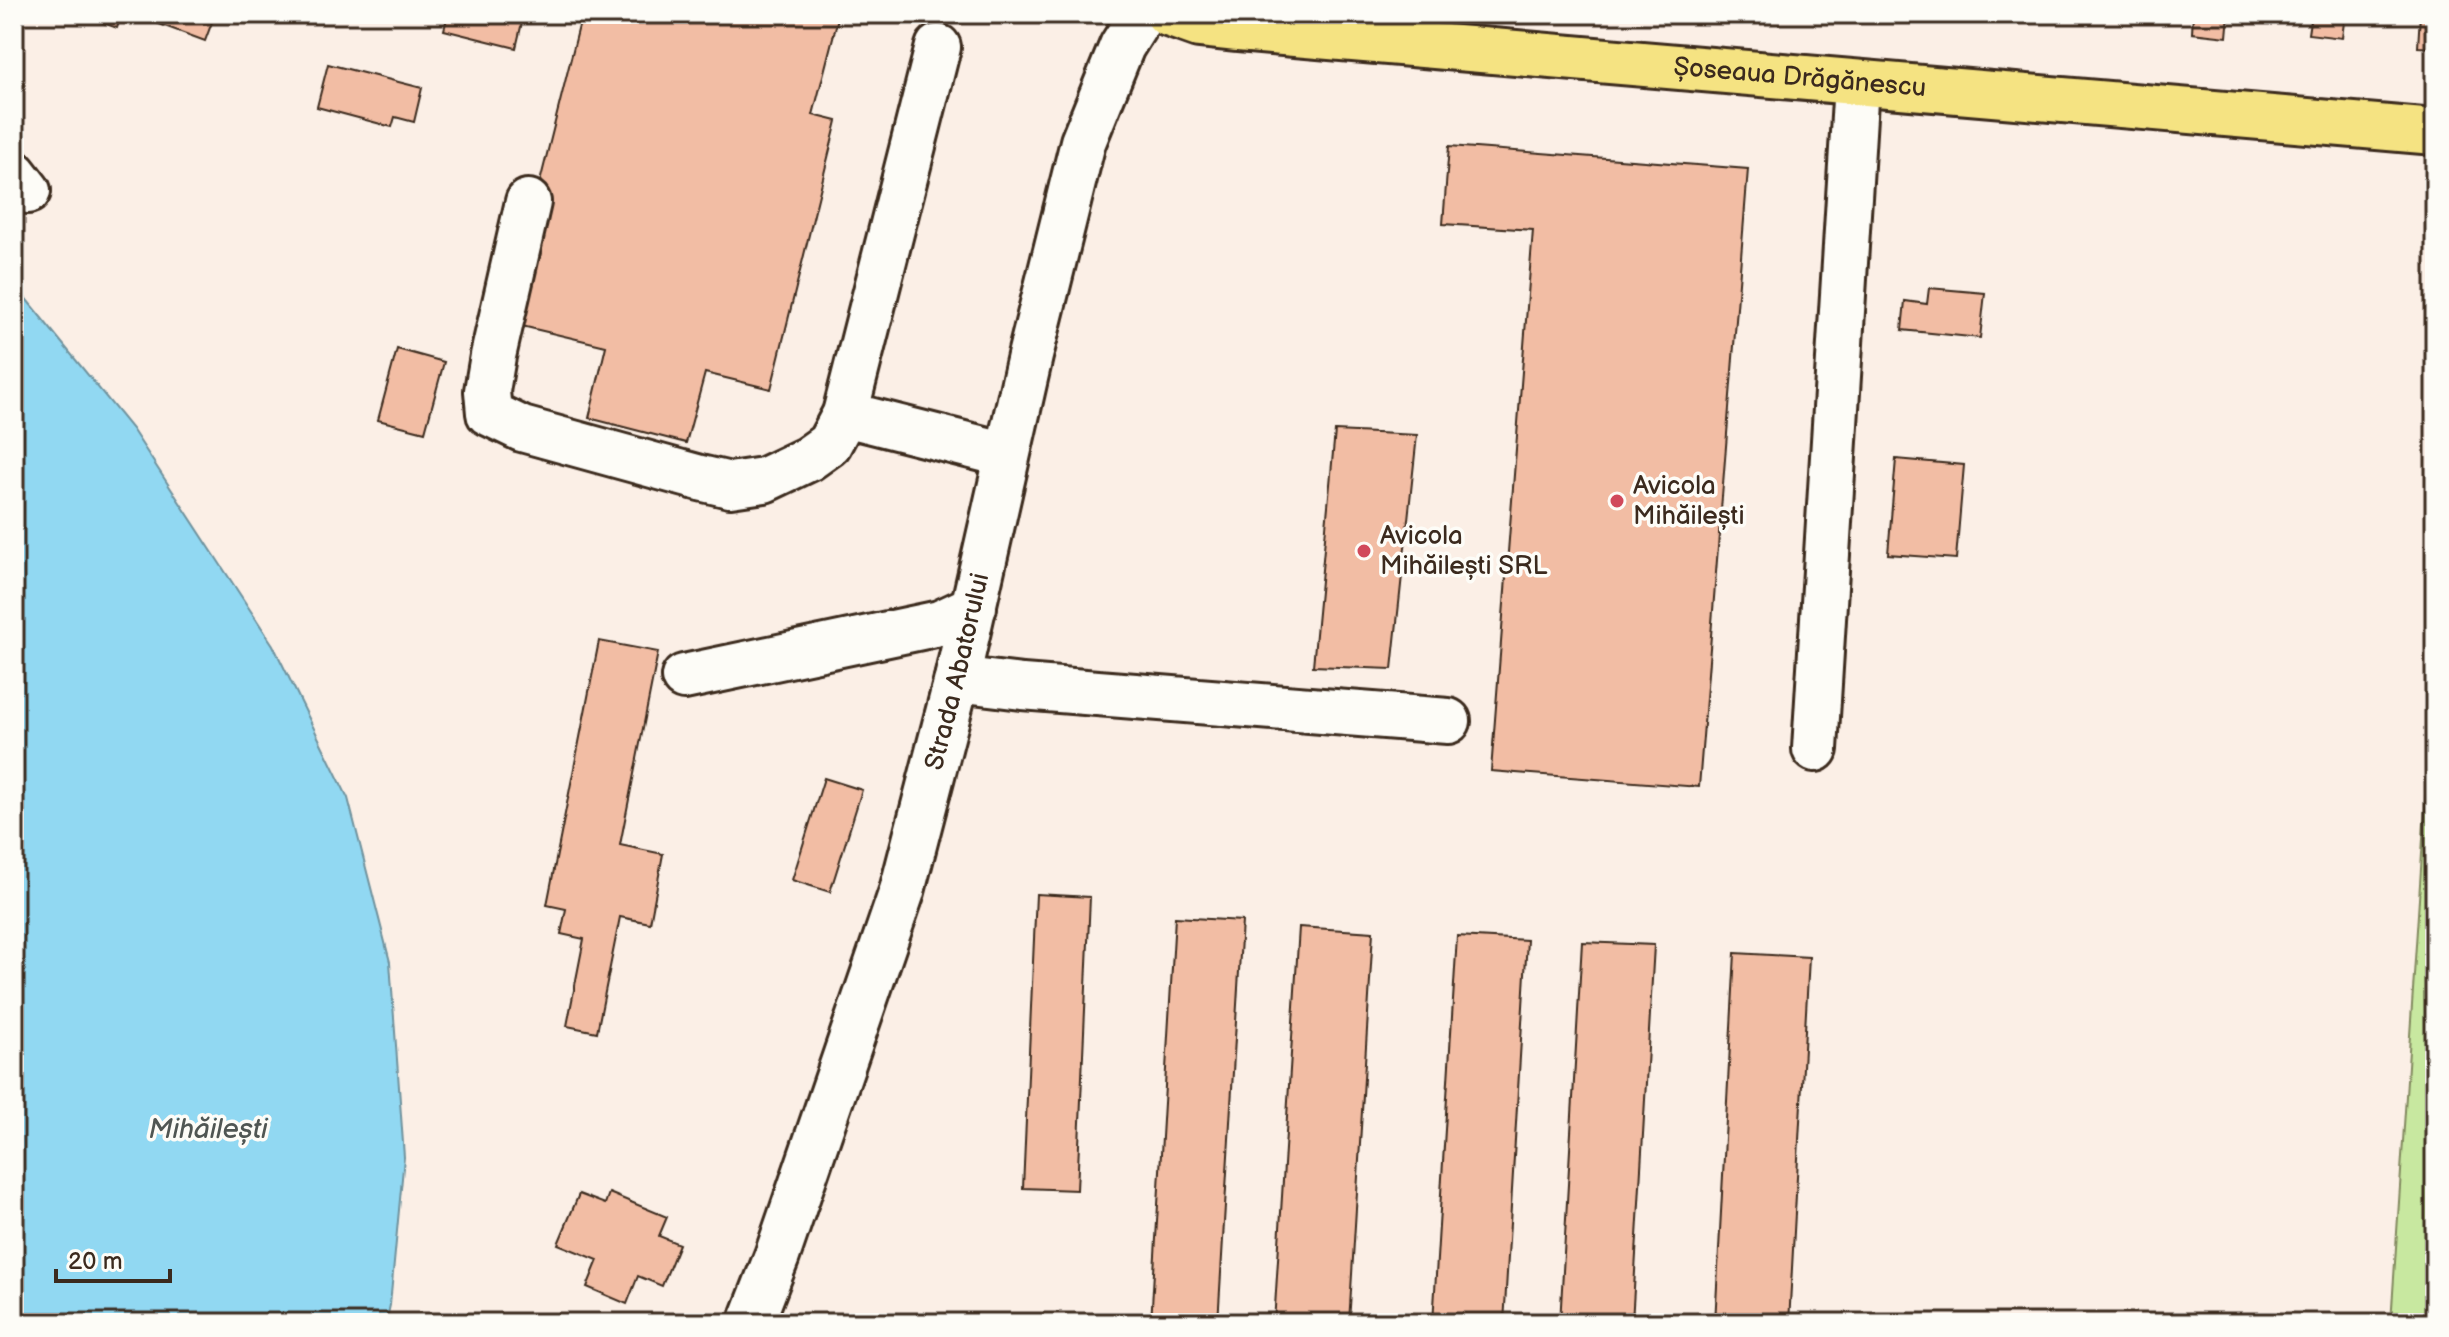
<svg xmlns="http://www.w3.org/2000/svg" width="2449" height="1337" font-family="'Balsamiq Sans',sans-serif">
	<rect width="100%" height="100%" fill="#fbefe6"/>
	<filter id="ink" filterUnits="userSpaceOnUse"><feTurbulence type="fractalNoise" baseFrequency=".0125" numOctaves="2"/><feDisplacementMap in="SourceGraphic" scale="16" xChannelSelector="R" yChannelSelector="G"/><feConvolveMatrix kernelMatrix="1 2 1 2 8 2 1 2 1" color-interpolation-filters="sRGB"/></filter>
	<g filter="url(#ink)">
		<polygon fill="#c8e8a0" stroke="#82895f" stroke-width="2" points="2435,657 2435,1323 2391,1323"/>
		<polygon fill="#91d8f2" stroke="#6f929d" stroke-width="2" points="14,284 132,429 273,645 348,798 390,962 404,1157 390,1305 386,1323 14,1323"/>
		<g fill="#f2bda4" stroke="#3b2a1e" stroke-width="2">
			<polygon points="88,14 122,14 117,28 87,17"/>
			<polygon points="132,14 215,14 205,41"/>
			<polygon points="448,14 524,14 516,48 444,30"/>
			<polygon points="582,14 839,14 813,115 837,121 771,389 705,373 686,443 589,418 606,346 505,322"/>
			<polygon points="2193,14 2229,14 2227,37 2192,33"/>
			<polygon points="2311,14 2345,14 2342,38 2308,34"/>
			<polygon points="2420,14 2435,14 2435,48 2418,47"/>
			<polygon points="328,64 422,88 414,122 395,117 392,127 317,107"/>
			<polygon points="1449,146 1748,169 1699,787 1491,771 1533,230 1443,224"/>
			<polygon points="1929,288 1985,293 1980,338 1902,330 1905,301 1927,304"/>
			<polygon points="397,349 444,362 425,432 378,420"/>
			<polygon points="1335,431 1417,435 1392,669 1313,666"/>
			<polygon points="1896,459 1964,465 1956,559 1888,554"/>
			<polygon points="599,641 658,652 620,845 663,854 650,923 620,917 597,1032 567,1026 584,939 561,934 566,909 547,905"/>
			<polygon points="824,778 862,790 830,892 792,880"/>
			<polygon points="1036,894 1090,897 1077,1190 1023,1188"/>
			<polygon points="1175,917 1242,921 1218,1323 1151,1323"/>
			<polygon points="1299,927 1373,932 1349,1323 1274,1323"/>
			<polygon points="1457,936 1527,940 1504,1323 1433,1323"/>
			<polygon points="1582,942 1654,945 1632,1323 1560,1323"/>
			<polygon points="1735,953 1809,957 1789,1323 1715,1323"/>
			<polygon points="609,1193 667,1217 659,1236 679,1244 662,1286 638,1276 627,1304 587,1287 598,1260 558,1244 579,1194 605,1204"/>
		</g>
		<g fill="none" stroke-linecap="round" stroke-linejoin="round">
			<defs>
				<g id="minor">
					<polyline points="14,173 28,191"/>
					<polyline points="528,202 493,356 487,391 489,413 522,429 700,478 730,485 764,480 808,459 829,444 845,414 938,47"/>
					<polyline points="845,414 1007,455"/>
					<polyline points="684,677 940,623 974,607"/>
					<polyline points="957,679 1022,687 1448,721"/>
					<polyline points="1815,749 1856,84"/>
					<path id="s1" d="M751,1323L777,1256L902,891L957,679L1030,356L1083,142L1122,46L1142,14"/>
				</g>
				<g id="major">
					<path id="s2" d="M1168,14L1199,25L1236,29L2435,132"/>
				</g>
			</defs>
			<use href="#minor" stroke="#3b2a1e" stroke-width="50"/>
			<use href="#major" stroke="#3b2a1e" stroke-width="50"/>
			<use href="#minor" stroke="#fdfcf7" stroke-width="44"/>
			<use href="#major" stroke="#f5e382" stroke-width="44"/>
		</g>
	</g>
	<g fill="#d1495b" stroke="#fdfcf7" stroke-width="3">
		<circle cx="1617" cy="501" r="8"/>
		<circle cx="1364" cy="551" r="8"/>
	</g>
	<g text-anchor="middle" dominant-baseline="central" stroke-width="7" stroke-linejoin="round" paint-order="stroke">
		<g font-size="26" fill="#3b2a1e" stroke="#fdfcf7">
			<text stroke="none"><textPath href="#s2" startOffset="636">Șoseaua Drăgănescu</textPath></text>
			<text stroke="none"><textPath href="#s1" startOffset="684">Strada Abatorului</textPath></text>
		</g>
		<g font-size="26" fill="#3b2a1e" stroke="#fdfcf7" text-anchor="start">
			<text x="1633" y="486">Avicola<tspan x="1633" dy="30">Mihăilești</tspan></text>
			<text x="1380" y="536">Avicola<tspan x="1380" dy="30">Mihăilești SRL</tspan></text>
		</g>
		<g font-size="28" font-style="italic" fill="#505653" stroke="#fdfcf7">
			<text x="208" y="1129">Mihăilești</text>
		</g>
	</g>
	<rect width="2449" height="1337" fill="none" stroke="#fdfcf7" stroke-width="48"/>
	<rect x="24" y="24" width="2401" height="1289" fill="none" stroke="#3b2a1e" stroke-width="3" filter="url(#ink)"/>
	<path d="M56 1269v12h114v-12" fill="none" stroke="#3b2a1e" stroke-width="4"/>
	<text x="68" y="1269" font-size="24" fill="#3b2a1e" stroke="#fdfcf7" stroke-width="6" paint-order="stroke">20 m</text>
</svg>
